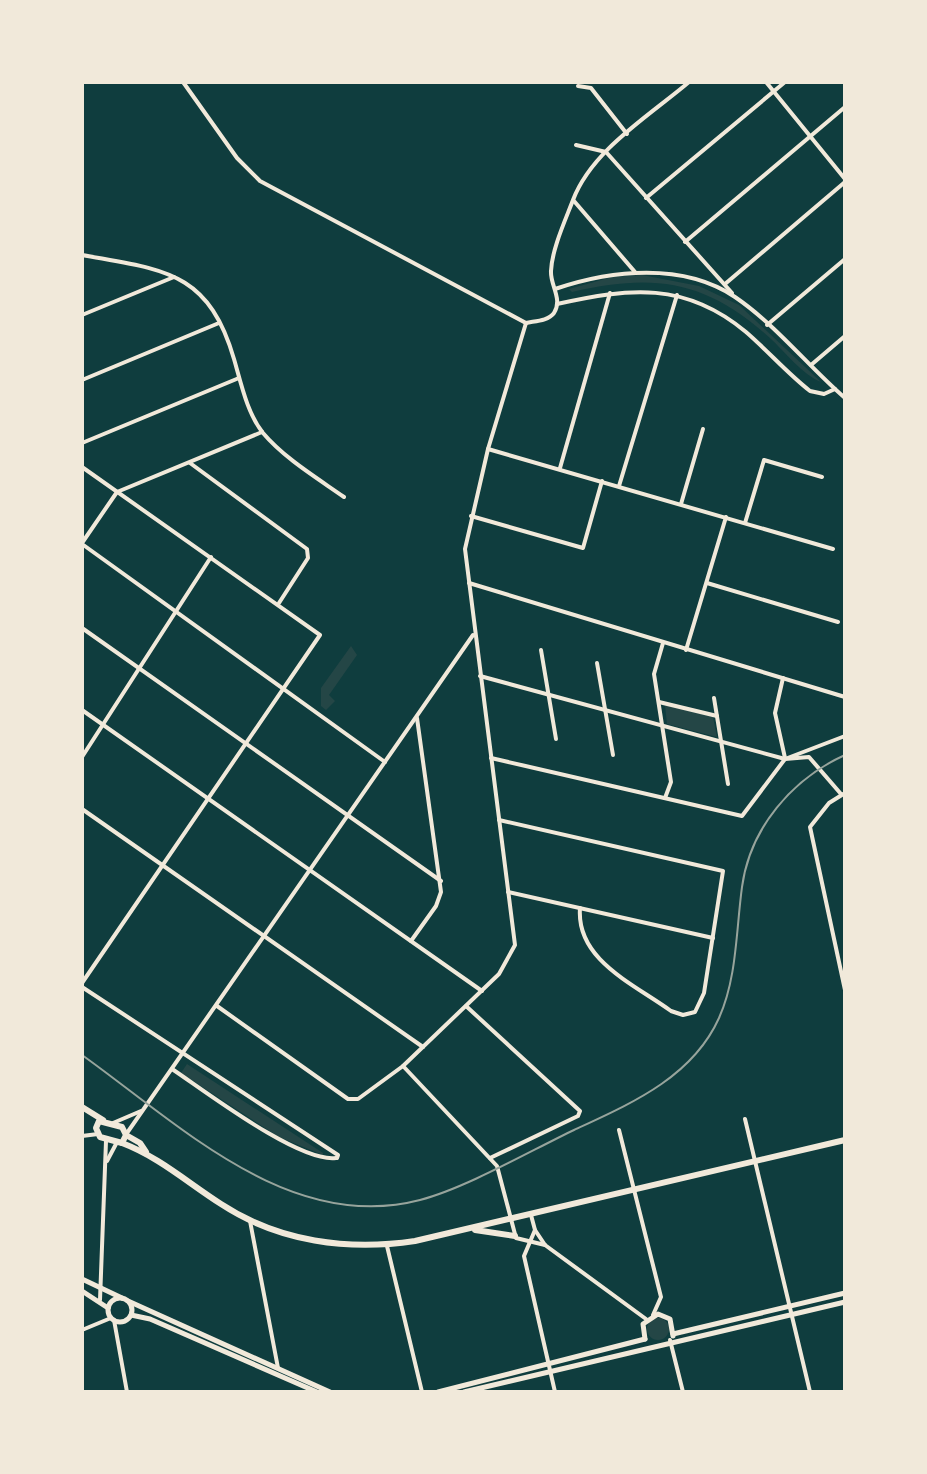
<svg xmlns="http://www.w3.org/2000/svg" width="927" height="1474" font-family="'Source Sans 3',sans-serif">
	<rect width="100%" height="100%" fill="#0f3d3e"/>
	<g fill="#244646">
		<path d="M642,275L699,286L739,305L821,382C803,375 785,352 770,338C706,280 654,273 572,292L569,289L612,277Z"/>
		<polygon points="351,646 357,655 329,695 335,701 326,710 321,706 321,688"/>
		<polygon points="665,705 713,717 717,737 667,724"/>
		<polygon points="187,1064 323,1153 323,1155 279,1137 181,1073"/>
		<circle cx="658" cy="1329" r="11"/>
	</g>
	<g fill="none" stroke-linecap="round" stroke-linejoin="round">
		<g stroke="#f1e9da" stroke-width="4">
			<polyline points="183,82 237,158 260,181 526,323"/>
			<polyline points="766,82 845,179"/>
			<polyline points="578,86 591,88 627,134"/>
			<polyline points="576,145 606,152 732,293"/>
			<polyline points="646,198 785,82"/>
			<polyline points="574,201 635,272"/>
			<polyline points="685,242 845,107"/>
			<path d="M82,255C163,270 208,270 234,359C241,383 247,413 263,433C284,458 317,478 344,497"/>
			<polyline points="725,284 845,182"/>
			<path d="M555,289C611,270 683,262 735,297C776,325 808,366 845,398"/>
			<path d="M557,304C629,288 685,281 746,332C768,351 787,373 810,391L824,394L835,389"/>
			<polyline points="82,315 174,277"/>
			<path d="M526,323C535,321 548,321 554,313C563,299 550,285 551,271C552,249 565,221 573,200C592,150 649,116 689,82"/>
			<polyline points="767,325 845,259"/>
			<polyline points="811,365 845,336"/>
			<polyline points="82,380 219,323"/>
			<polyline points="82,443 239,378"/>
			<polyline points="488,449 833,549"/>
			<polyline points="190,463 307,549 308,558 279,603"/>
			<polyline points="82,467 320,635 82,983"/>
			<polyline points="560,468 610,293"/>
			<polyline points="619,486 677,295"/>
			<polyline points="681,504 703,429"/>
			<polyline points="471,516 583,548 602,481"/>
			<polyline points="745,523 764,460 822,477"/>
			<polyline points="82,543 117,492 262,432"/>
			<polyline points="82,544 385,762"/>
			<polyline points="469,583 845,697"/>
			<polyline points="707,583 838,622"/>
			<polyline points="82,628 441,881"/>
			<polyline points="663,643 654,674 671,782 665,798"/>
			<polyline points="541,650 556,739"/>
			<polyline points="686,650 726,517"/>
			<polyline points="597,663 613,755"/>
			<polyline points="480,676 785,759 809,757 841,794"/>
			<polyline points="783,678 775,713 785,758"/>
			<polyline points="714,698 728,784"/>
			<polyline points="659,702 717,716"/>
			<polyline points="82,710 482,991"/>
			<polyline points="82,757 211,557"/>
			<polyline points="491,758 742,816 785,759 845,736"/>
			<polyline points="845,793 829,803 810,827 845,990"/>
			<polyline points="82,809 423,1047"/>
			<path d="M499,820L723,871L704,993L695,1012L683,1015L671,1011C634,984 576,960 580,908"/>
			<polyline points="508,892 713,938"/>
			<polyline points="411,941 436,906 441,892 417,718"/>
			<polyline points="82,987 338,1155 337,1158"/>
			<polyline points="217,1006 348,1099 358,1099 403,1066 499,974 515,945 465,549 488,449 526,323"/>
			<polyline points="466,1006 580,1111 578,1116 490,1158"/>
			<polyline points="403,1066 497,1166 516,1238 545,1245"/>
			<path d="M172,1069C205,1091 299,1163 336,1158"/>
			<polyline points="745,1119 810,1392"/>
			<polyline points="113,1123 141,1111"/>
			<polyline points="619,1130 661,1297 653,1315"/>
			<polyline points="127,1133 473,635"/>
			<polyline points="82,1136 98,1134"/>
			<polyline points="107,1161 116,1144"/>
			<polyline points="531,1215 535,1230 545,1245 646,1319"/>
			<polyline points="250,1221 278,1368"/>
			<polyline points="535,1230 524,1256 555,1392"/>
			<polyline points="387,1246 422,1392"/>
			<polyline points="100,1300 106,1141"/>
			<polyline points="114,1320 127,1392"/>
			<polyline points="82,1330 111,1318"/>
			<polyline points="670,1340 683,1392"/>
		</g>
		<g stroke="#f1e9da" stroke-width="5">
			<polyline points="82,1279 122,1298"/>
			<polyline points="82,1291 108,1308"/>
			<circle cx="120" cy="1310" r="12"/>
			<polyline points="128,1301 330,1392"/>
			<polyline points="131,1315 150,1319 317,1392"/>
			<polyline points="673,1334 845,1293"/>
			<polyline points="645,1339 643,1324 658,1314 670,1319 673,1336"/>
			<polyline points="438,1392 645,1339"/>
			<polyline points="464,1392 845,1302"/>
		</g>
		<g stroke="#f1e9da" stroke-width="6">
			<polyline points="82,1107 103,1120"/>
			<polygon points="99,1121 122,1127 126,1135 122,1143 100,1137 96,1128"/>
			<polyline points="126,1135 140,1143 146,1152"/>
			<path d="M122,1143C159,1157 188,1183 221,1204C279,1242 348,1251 415,1241L845,1140"/>
			<polyline points="475,1230 515,1236"/>
		</g>
		<path stroke="#97a49c" stroke-width="2" d="M82,1055C180,1125 290,1234 420,1200C466,1188 530,1151 574,1130C630,1104 692,1078 719,1018C737,978 736,931 742,887C750,828 792,779 845,755"/>
	</g>
	<rect width="927" height="1474" fill="none" stroke="#f1e9da" stroke-width="168"/>
</svg>
